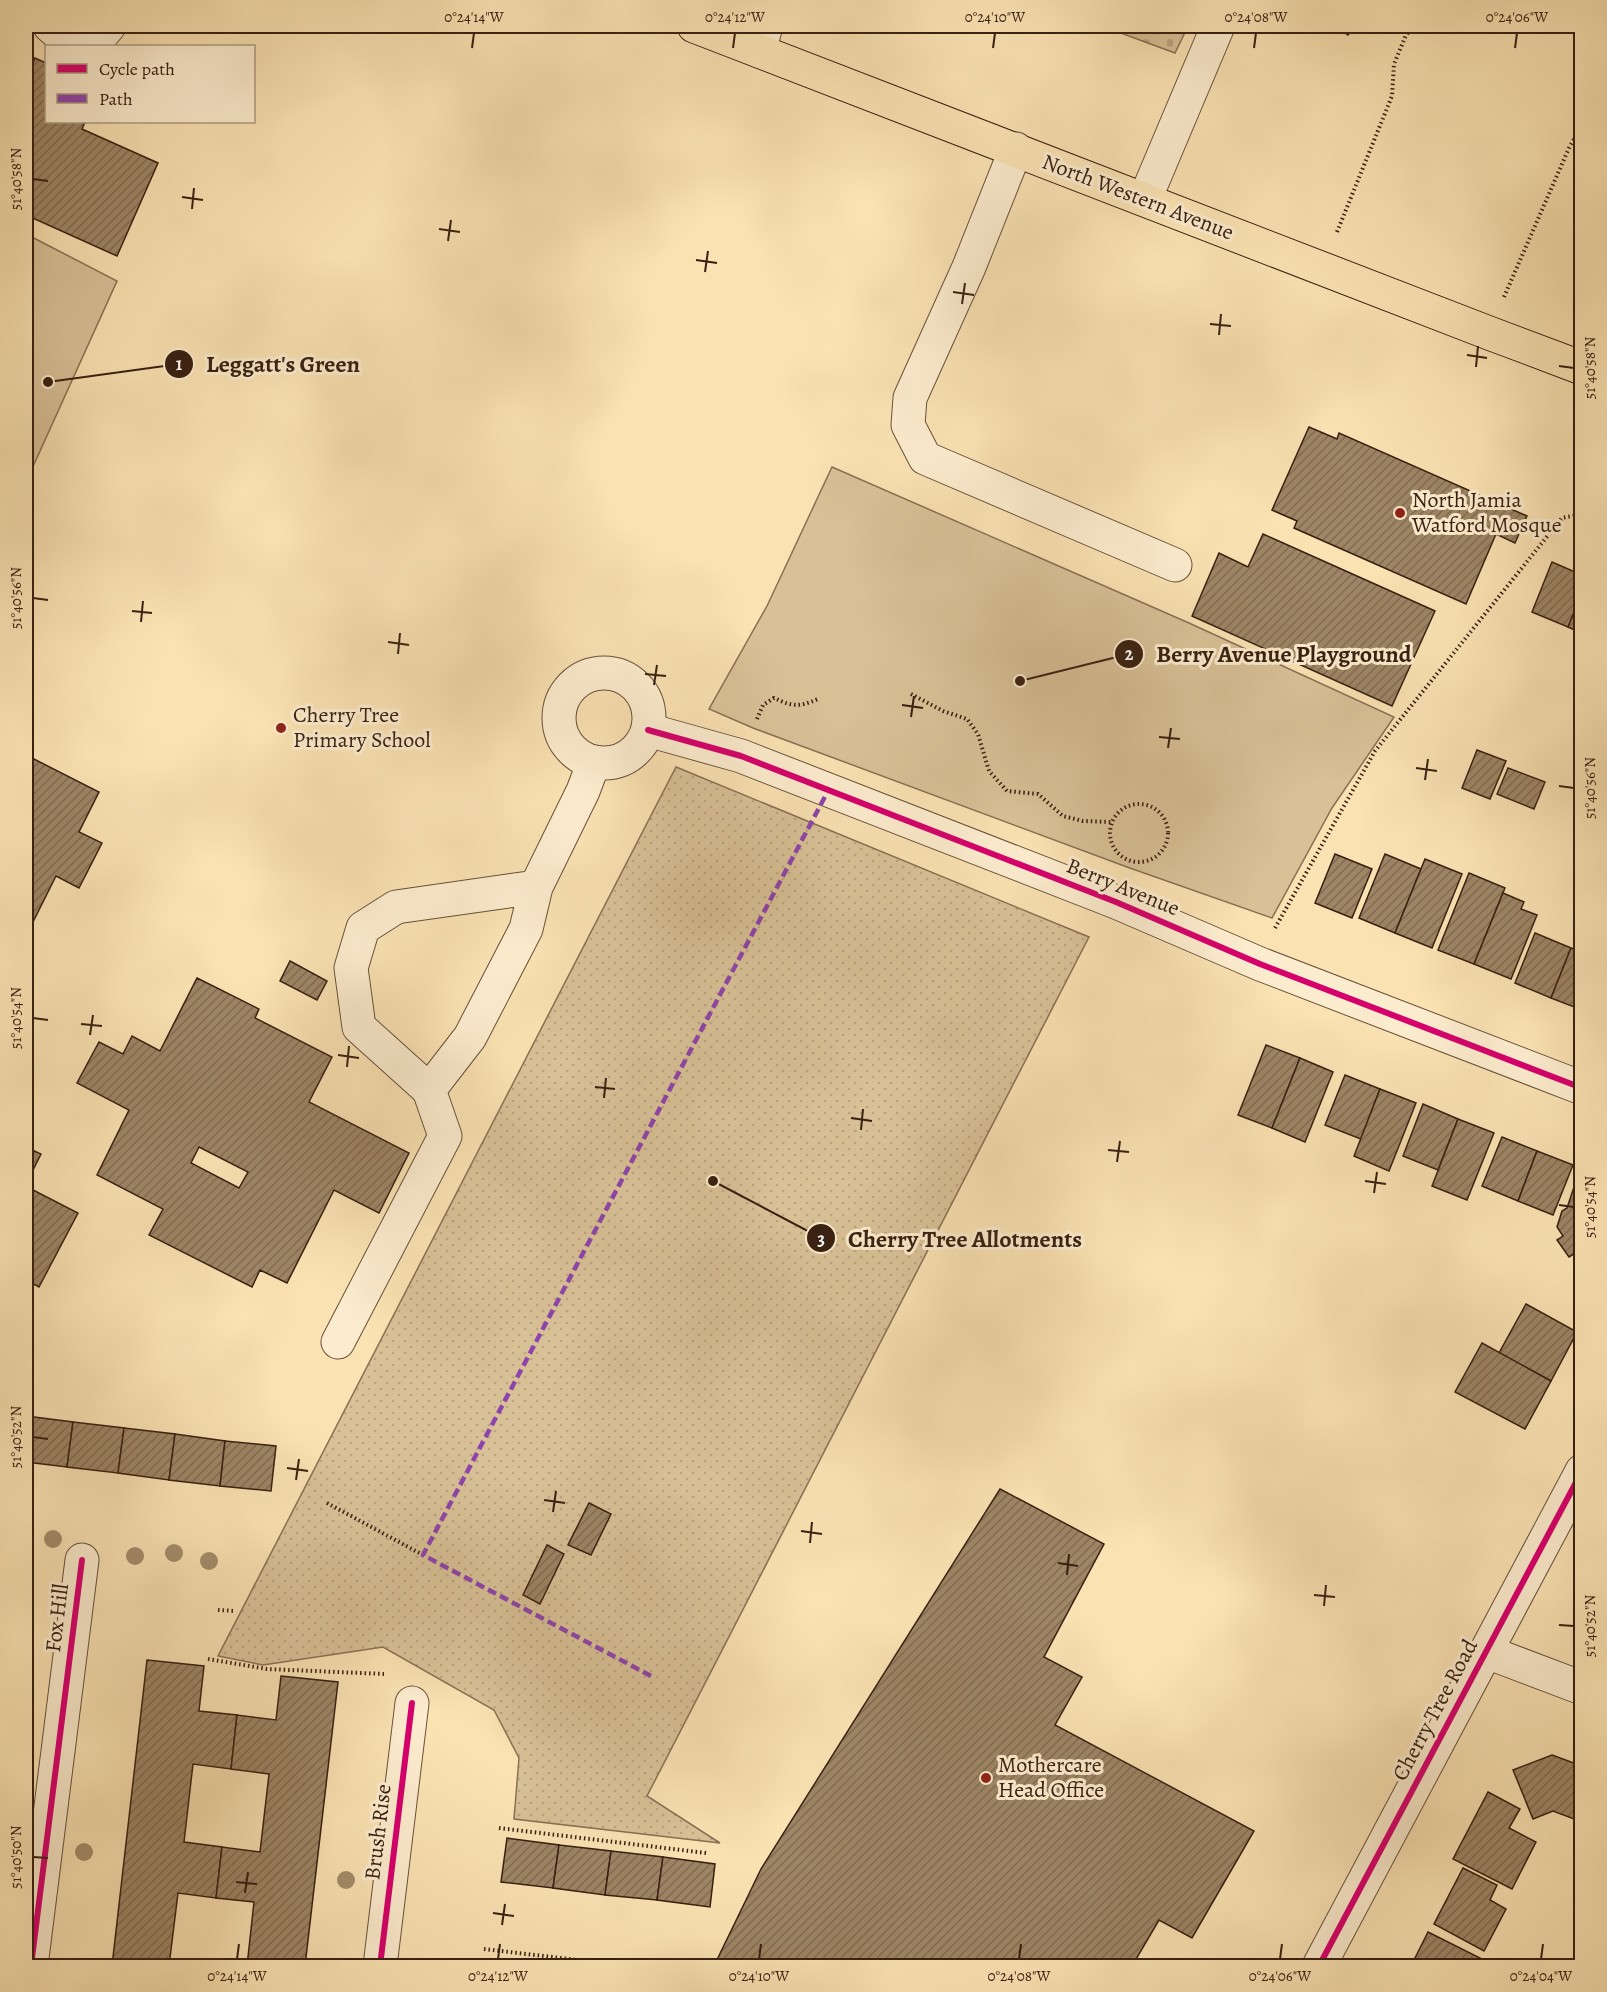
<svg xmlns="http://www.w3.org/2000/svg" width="1607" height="1992" font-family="Alegreya,serif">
	<defs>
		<pattern id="grass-dots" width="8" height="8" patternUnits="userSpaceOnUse" patternTransform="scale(1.5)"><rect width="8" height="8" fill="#d9c197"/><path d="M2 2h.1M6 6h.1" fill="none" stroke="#bba681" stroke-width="1.8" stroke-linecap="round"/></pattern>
		<pattern id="cemetery-stones" width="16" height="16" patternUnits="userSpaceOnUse" patternTransform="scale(1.5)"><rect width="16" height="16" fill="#d9c197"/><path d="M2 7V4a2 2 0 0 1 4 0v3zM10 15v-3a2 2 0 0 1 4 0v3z" fill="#bba681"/></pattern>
		<pattern id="building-hatch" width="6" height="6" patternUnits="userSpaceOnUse" patternTransform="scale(1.5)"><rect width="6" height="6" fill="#9d8565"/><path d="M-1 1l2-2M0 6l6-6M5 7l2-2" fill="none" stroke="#816c52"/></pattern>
	</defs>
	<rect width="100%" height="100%" fill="#fae2b3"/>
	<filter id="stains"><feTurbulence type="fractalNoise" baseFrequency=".00333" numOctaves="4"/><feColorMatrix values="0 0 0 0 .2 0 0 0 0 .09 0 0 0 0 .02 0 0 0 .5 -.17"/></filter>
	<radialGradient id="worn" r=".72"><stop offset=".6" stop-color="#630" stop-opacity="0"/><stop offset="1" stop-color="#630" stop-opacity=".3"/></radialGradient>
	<polygon fill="url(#grass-dots)" stroke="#887054" stroke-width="1.5" points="676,767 1089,937 647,1796 720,1843 514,1819 519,1758 494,1710 383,1647 263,1665 218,1656"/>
	<polygon fill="url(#cemetery-stones)" stroke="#887054" stroke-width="1.5" points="1102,26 1188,26 1175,53"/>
	<g fill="#d9c197" stroke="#887054" stroke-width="1.5">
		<polygon points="26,234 117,281 26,482"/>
		<polygon points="832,467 1189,623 1394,717 1332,808 1272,918 1127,867 753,728 709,709 767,606"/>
	</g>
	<g fill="url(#building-hatch)" stroke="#382011" stroke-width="1.5" fill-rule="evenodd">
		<polygon points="1334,26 1355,26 1348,35"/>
		<polygon points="35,58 46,63 46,122 85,122 82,129 158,163 117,256 26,215 26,80"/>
		<polygon points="1309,427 1337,439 1339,433 1527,516 1515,543 1496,534 1466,604 1294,528 1297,521 1272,510"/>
		<polygon points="1263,534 1435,611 1392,706 1192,616 1219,553 1248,567"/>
		<polygon points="1552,562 1582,575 1582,594 1568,627 1532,612"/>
		<polygon points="1582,594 1582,633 1568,627"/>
		<polygon points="1477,750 1506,761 1490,799 1462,788"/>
		<polygon points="26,755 99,792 79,832 102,843 79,888 56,876 26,936"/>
		<polygon points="1508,768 1545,782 1534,809 1497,794"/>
		<polygon points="1335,854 1372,869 1352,918 1315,903"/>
		<polygon points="1385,854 1421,869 1395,933 1359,918"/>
		<polygon points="1425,859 1462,874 1432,948 1395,933"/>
		<polygon points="1469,873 1505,888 1474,964 1438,950"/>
		<polygon points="1503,893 1524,902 1521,909 1537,915 1511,979 1474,964"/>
		<polygon points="1535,933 1571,948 1551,998 1515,983"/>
		<polygon points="1571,948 1582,952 1582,1010 1551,998"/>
		<polygon points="290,961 327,981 317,1000 280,981"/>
		<path d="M197,978L259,1009L255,1018L332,1057L309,1102L409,1153L379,1213L334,1190L287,1283L260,1270L252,1287L149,1235L163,1209L97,1175L129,1110L77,1083L99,1042L123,1054L132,1036L160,1051ZM199,1147L248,1172L239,1188L191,1163Z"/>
		<polygon points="1266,1045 1300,1058 1272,1128 1238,1115"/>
		<polygon points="1300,1058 1333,1072 1305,1142 1272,1128"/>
		<polygon points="1345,1075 1380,1089 1361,1139 1325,1125"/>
		<polygon points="1380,1089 1416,1103 1389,1171 1354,1156"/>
		<polygon points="1423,1104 1458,1119 1438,1170 1403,1156"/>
		<polygon points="1458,1119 1494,1133 1467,1200 1432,1186"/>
		<polygon points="1502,1137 1537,1151 1518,1201 1482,1186"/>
		<polygon points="26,1147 41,1154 26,1184"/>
		<polygon points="1537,1151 1573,1165 1553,1215 1518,1201"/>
		<polygon points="1582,1170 1582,1249 1569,1257 1557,1240 1563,1236 1557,1227 1562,1211 1567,1208 1579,1172"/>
		<polygon points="33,1190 78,1213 39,1287 26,1280 26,1204"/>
		<polygon points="1526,1304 1577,1332 1551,1381 1499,1353"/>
		<polygon points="1482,1343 1551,1381 1525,1429 1455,1392"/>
		<polygon points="26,1416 73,1422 67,1467 26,1462"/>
		<polygon points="73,1422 124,1428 118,1473 67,1467"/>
		<polygon points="124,1428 175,1434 169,1480 118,1473"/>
		<polygon points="175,1434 225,1441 220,1486 169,1480"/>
		<polygon points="225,1441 276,1446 271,1491 220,1486"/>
		<polygon points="1000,1489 1104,1544 1044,1657 1082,1677 1055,1725 1254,1831 1192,1938 1159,1920 1132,1966 714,1966 761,1869"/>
		<polygon points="589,1503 611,1514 591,1555 568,1545"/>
		<polygon points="547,1545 564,1554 540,1604 523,1595"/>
		<polygon points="147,1660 204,1666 199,1711 237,1715 231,1769 193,1764 184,1842 222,1847 216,1898 178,1893 169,1966 112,1966"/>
		<polygon points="281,1676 338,1682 305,1966 247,1966 254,1902 216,1898 222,1847 260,1852 269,1774 231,1769 237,1715 276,1720"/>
		<polygon points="1552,1755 1582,1766 1582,1822 1553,1811 1533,1819 1513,1770"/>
		<polygon points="1488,1792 1520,1809 1509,1828 1536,1842 1512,1889 1453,1859"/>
		<polygon points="507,1838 559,1845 553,1888 501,1882"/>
		<polygon points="559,1845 611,1851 605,1895 553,1888"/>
		<polygon points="611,1851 663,1857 657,1900 605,1895"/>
		<polygon points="663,1857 715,1864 710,1907 657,1900"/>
		<polygon points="1463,1868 1497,1885 1490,1900 1506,1909 1484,1951 1434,1924"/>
		<polygon points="1428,1932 1492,1964 1491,1966 1411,1966"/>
		<polygon points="475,1960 531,1966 474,1966"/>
	</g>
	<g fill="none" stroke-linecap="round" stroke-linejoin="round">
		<defs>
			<g id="minor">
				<polyline points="50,26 57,32 88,46"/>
				<polyline points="92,46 109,26"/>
				<polyline points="759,51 766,26"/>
				<polyline points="1016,149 969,267 910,398 908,425 925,458 1175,565"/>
				<polyline points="1145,199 1218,26"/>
				<circle cx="604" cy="718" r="45"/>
				<polyline points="648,730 741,756 1116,902 1260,964 1582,1088"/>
				<polyline points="536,887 396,907 363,928 351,968 359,1027 429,1090 470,1037 526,929 536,887 583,791 594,762"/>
				<polyline points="338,1342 445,1136 429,1090"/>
				<polyline points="1487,1652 1582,1688"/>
				<polyline points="31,1966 82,1560"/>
				<polyline points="380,1966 412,1703"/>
				<polyline points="1319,1966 1582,1471"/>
			</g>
			<polyline id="highway" points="694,26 1489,333 1582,368"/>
		</defs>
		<use href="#minor" stroke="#68503a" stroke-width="35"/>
		<use href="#highway" stroke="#382011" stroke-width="35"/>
		<g stroke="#382011" stroke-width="4" stroke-dasharray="1.5 3" stroke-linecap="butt">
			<polyline points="1570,26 1582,46"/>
			<polyline points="1337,232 1392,96 1394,64 1406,35 1414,26"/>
			<polyline points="1504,297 1569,148 1582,125"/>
			<polyline points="911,694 943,711 967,719 978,734 989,771 1007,791 1038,794 1063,816 1083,821 1112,822"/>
			<path d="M757,719L763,705L774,698C793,707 799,707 818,699"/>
			<circle cx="1139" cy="833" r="29"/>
			<polyline points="1275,928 1375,751 1562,518 1582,514"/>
			<polyline points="327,1503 423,1555"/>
			<polyline points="218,1610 235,1611"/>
			<polyline points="208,1659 267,1669 384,1674"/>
			<polyline points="499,1828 706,1853"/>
			<polyline points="484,1949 629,1966"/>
		</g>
		<use href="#minor" stroke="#fcecce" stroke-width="33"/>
		<use href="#highway" stroke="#fae2b3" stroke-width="33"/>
		<polyline stroke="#8e44ad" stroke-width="4.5" stroke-dasharray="9 4.5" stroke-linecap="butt" points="651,1676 423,1555 828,791"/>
		<defs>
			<g id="cycleway">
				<polyline points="648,730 741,756 1116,902 1260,964 1582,1088"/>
				<polyline points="31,1966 82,1560"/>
				<polyline points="380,1966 412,1703"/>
				<polyline points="1319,1966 1582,1471"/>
			</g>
		</defs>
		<use href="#cycleway" stroke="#fcecce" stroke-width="10"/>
		<use href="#cycleway" stroke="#d6006c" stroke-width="6"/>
	</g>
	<g fill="#a58d6c">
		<circle cx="53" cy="1539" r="9"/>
		<circle cx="174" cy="1553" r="9"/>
		<circle cx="135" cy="1556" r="9"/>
		<circle cx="209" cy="1561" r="9"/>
		<circle cx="84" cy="1852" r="9"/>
		<circle cx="346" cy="1880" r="9"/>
	</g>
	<path fill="none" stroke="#382011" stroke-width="2" d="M472,48L474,33M733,48L735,33M993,48L995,33M1254,48L1256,33M1515,48L1517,33M33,179L48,181M182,197L203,200M192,209L194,188M439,229L460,232M448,241L451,220M696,260L717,263M705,272L708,251M953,292L974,295M962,304L965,283M1210,324L1231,326M1219,335L1221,314M1467,355L1487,358M1559,366L1574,368M1476,367L1478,346M33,598L48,600M132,611L152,613M141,622L143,601M388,642L409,645M398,654L400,633M645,674L666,676M654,685L657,665M902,705L923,708M911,717L914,696M1159,737L1180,739M1168,748L1171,728M1416,768L1437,771M1425,780L1428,759M1559,786L1574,788M33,1018L48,1020M81,1024L102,1026M90,1035L93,1015M338,1055L359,1058M347,1067L349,1046M595,1087L615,1089M604,1098L606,1078M851,1118L872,1121M861,1130L863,1109M1108,1150L1129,1152M1117,1162L1120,1141M1365,1181L1386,1184M1374,1193L1377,1172M1559,1205L1574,1207M33,1437L48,1439M287,1468L308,1471M296,1480L299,1459M544,1500L565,1503M553,1512L556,1491M801,1531L822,1534M810,1543L812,1522M1058,1563L1078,1566M1067,1575L1069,1554M1314,1595L1335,1597M1324,1606L1326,1585M1559,1625L1574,1626M33,1857L48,1858M236,1882L257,1884M245,1893L248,1872M493,1913L514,1916M502,1925L505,1904M237,1959L239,1944M498,1959L500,1944M759,1959L761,1944M1019,1959L1021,1944M1280,1959L1282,1944M1541,1959L1543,1944"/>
	<g fill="#8f2418" stroke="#fcecce" stroke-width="2">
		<circle cx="1400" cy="513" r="6"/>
		<circle cx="281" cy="728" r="6"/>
		<circle cx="986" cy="1778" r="6"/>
	</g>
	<g text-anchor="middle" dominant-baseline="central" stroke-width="6" stroke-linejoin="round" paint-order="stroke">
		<g font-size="22" fill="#382011" stroke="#fcecce">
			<text transform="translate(1138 197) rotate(21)">North Western Avenue</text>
			<text transform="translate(1123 887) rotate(22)">Berry Avenue</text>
			<text transform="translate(57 1618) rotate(-83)">Fox Hill</text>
			<text transform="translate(1435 1710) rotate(-62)">Cherry Tree Road</text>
			<text transform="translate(378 1832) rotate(-83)">Brush Rise</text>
		</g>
		<g font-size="22" fill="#382011" stroke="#fcecce" text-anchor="start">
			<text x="1412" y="500">North Jamia<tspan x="1412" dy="25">Watford Mosque</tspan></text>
			<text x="293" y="715">Cherry Tree<tspan x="293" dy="25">Primary School</tspan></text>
			<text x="998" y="1765">Mothercare<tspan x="998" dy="25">Head Office</tspan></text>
		</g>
	</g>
	<path fill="none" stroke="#382011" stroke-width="2" d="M48 382L179 364M1020 681L1129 654M713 1181L821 1238"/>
	<g fill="#382011" stroke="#fcecce" stroke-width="2">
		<circle cx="48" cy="382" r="6"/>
		<circle cx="1020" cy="681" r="6"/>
		<circle cx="713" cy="1181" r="6"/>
		<circle cx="179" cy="364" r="15"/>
		<circle cx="1129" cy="654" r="15"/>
		<circle cx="821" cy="1238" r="15"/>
	</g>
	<g font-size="18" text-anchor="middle" font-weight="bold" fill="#fff">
		<text x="179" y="370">1</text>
		<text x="1129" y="660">2</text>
		<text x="821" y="1245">3</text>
	</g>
	<g font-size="24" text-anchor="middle" font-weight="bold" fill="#382011" stroke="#fcecce" stroke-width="6" stroke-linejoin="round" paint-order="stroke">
		<text x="283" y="372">Leggatt's Green</text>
		<text x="1284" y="662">Berry Avenue Playground</text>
		<text x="965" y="1247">Cherry Tree Allotments</text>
	</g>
	<rect width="1607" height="1992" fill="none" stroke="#fae2b3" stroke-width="66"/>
	<rect x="45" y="45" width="210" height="78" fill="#fcecce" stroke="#ae9a82" stroke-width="1.5"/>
	<rect x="57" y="64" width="30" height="9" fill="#d6006c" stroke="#ae9a82" stroke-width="1.5"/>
	<text x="99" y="75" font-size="18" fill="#382011">Cycle path</text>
	<rect x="57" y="94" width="30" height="9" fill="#8e44ad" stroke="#ae9a82" stroke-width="1.5"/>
	<text x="99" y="105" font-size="18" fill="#382011">Path</text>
	<rect x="33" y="33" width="1541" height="1926" fill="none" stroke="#382011" stroke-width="2"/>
	<g font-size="15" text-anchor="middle" fill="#382011">
		<text x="474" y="22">0°24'14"W</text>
		<text x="735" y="22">0°24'12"W</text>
		<text x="995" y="22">0°24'10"W</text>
		<text x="1256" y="22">0°24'08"W</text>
		<text x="1517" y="22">0°24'06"W</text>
		<text transform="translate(16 179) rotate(-90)" y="5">51°40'58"N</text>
		<text transform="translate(1590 368) rotate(-90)" y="5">51°40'58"N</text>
		<text transform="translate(16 598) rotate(-90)" y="5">51°40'56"N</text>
		<text transform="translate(1590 788) rotate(-90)" y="5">51°40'56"N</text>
		<text transform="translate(16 1018) rotate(-90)" y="5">51°40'54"N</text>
		<text transform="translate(1590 1207) rotate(-90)" y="5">51°40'54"N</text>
		<text transform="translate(16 1437) rotate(-90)" y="5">51°40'52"N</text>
		<text transform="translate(1590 1626) rotate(-90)" y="5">51°40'52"N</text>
		<text transform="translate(16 1857) rotate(-90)" y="5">51°40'50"N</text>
		<text x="237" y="1981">0°24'14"W</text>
		<text x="498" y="1981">0°24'12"W</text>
		<text x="759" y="1981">0°24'10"W</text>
		<text x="1019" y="1981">0°24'08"W</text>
		<text x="1280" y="1981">0°24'06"W</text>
		<text x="1541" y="1981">0°24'04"W</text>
	</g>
	<rect width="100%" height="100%" filter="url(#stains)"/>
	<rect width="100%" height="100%" fill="url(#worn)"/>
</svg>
